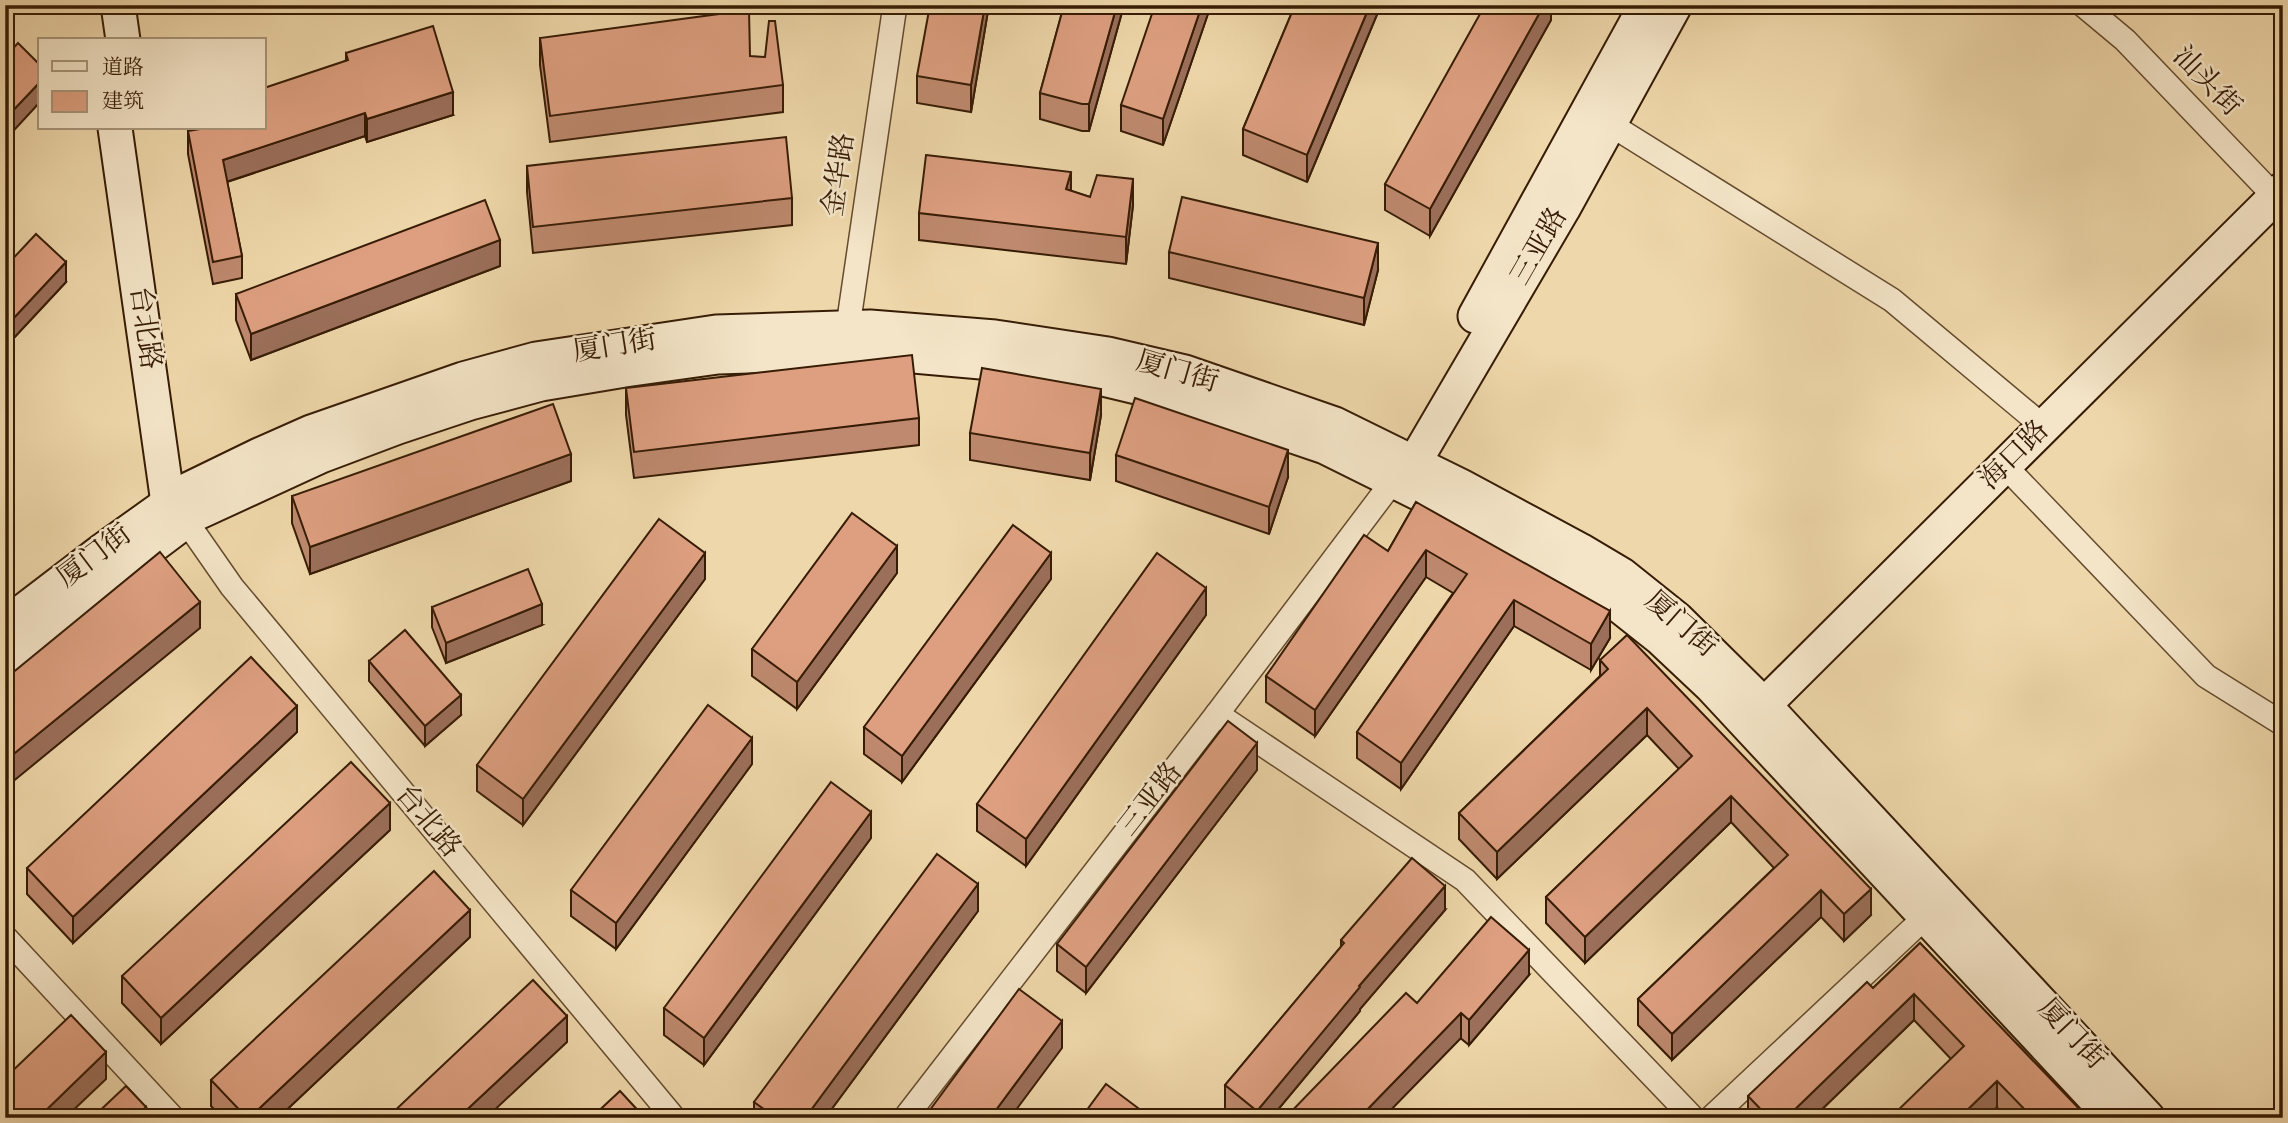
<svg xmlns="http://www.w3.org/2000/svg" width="2288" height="1123" font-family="'Old Standard TT','Noto Serif SC',serif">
	<rect width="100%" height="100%" fill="#eed7aa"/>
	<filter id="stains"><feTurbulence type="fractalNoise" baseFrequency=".00286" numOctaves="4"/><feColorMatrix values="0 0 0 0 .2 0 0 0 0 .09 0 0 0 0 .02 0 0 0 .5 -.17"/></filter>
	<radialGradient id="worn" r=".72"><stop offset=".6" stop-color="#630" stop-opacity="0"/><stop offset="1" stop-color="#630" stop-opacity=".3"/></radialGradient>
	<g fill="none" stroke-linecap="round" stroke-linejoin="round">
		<defs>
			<g id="street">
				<polyline points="2083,5 2125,40 2283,205"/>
				<polyline points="1600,118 1892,300 2044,427"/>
				<polyline points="846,340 895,5"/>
				<polyline points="2005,466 2206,676 2283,724"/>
				<polyline points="186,521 232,587 674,1118"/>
				<polyline points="1217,714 1465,880 1693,1118"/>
				<polyline points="5,937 173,1118"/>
				<polyline points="905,1118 1217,714 1393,481"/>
				<polyline points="1711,1118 1936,907"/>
			</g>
			<g id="secondary">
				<polyline points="118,5 123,40"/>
				<polyline points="115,128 168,503 175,519"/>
				<polyline points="1475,316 1646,5"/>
				<polyline points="1398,477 1414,463 1563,209 1675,5"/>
				<polyline points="5,625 103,550 187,490 259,455 311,432 463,379 536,359 716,332 870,327 995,337 1108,354 1185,372 1335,424 1461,486 1580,550 1622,575 1677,619 1764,705 2148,1118"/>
				<polyline points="5,657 195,514 321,456 398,427 470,403 541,384 625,370 718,357 869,352 992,363 1103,379 1178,397 1325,447 1450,509 1568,572 1607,596 1660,638 1711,686 2113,1118"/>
				<polyline points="1748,721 2283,189"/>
			</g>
		</defs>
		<use href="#street" stroke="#654b2e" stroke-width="26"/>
		<use href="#secondary" stroke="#371c05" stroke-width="37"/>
		<use href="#street" stroke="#f4e5c8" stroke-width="23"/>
		<use href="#secondary" stroke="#f4e5c8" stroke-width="33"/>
	</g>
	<g fill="#be896e" stroke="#371c05" stroke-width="2">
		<polygon points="989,5 971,112 917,103 917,76"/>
		<polygon points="1064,5 1124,5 1089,131 1082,131 1040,119 1040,93"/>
		<polygon points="1211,5 1163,145 1121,131 1121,105"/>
		<polygon points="1295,5 1381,5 1307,182 1243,155 1243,129"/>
		<polygon points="1551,5 1551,20 1430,236 1385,210 1385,184"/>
		<polygon points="540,38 750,56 783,85 783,112 550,142 540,65"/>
		<polygon points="346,53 453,115 367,142 365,136 227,182 242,256 242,278 213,284 188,154 188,131 264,128 346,60"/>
		<polygon points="527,166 792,198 792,225 533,253 527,192"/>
		<polygon points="1071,191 1090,197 1133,205 1126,264 919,240 919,213"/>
		<polygon points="1169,252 1378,270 1364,325 1169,278"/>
		<polygon points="500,266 251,360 236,320 236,294"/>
		<polygon points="5,267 66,282 11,341 5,335"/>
		<polygon points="626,388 919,418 919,445 634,478 626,415"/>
		<polygon points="1101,415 1090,480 970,460 970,433"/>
		<polygon points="1116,455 1288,477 1269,534 1116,481"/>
		<polygon points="571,481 310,574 292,523 292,496"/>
		<polygon points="1416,502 1610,638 1591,670 1514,626 1401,789 1357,758 1357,732 1453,593 1426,577 1315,736 1266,702 1266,676 1388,551"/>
		<polygon points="897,573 797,709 752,676 752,649"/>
		<polygon points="705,579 523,825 477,791 477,765"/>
		<polygon points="1051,579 902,782 864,754 864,727"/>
		<polygon points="432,607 542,625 446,663 432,627"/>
		<polygon points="1206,615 1026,866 977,831 977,804"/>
		<polygon points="1600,660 1871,915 1844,941 1821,917 1672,1060 1638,1025 1638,999 1774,868 1731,822 1585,963 1546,923 1546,897 1679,769 1647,735 1497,879 1459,839 1459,813 1600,676"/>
		<polygon points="369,661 461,715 425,746 369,681"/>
		<polygon points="297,732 73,943 27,894 27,868"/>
		<polygon points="752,764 616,949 571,916 571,890"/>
		<polygon points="1257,770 1086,993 1057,971 1057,944"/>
		<polygon points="390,830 161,1044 122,1003 122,976"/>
		<polygon points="871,838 704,1065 664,1035 664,1008"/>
		<polygon points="1445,910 1360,1009 1360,1011 1271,1118 1236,1118 1225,1109 1225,1085 1341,947 1341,940"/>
		<polygon points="978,911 825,1118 754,1118 754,1102"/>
		<polygon points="470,937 278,1118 222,1118 211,1106 211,1080"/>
		<polygon points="1920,943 2088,1118 2007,1118 1914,1020 1813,1118 1748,1118 1748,1096 1873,988"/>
		<polygon points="1529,975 1469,1045 1417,1003"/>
	</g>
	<g fill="#9b6f5a" stroke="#371c05" stroke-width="2">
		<polygon points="985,5 989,5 971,112 971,85"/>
		<polygon points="1117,5 1124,5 1089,131 1089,104"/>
		<polygon points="1202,5 1211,5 1163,145 1163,119"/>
		<polygon points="1370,5 1381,5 1307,182 1307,155"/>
		<polygon points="1544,5 1551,5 1551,20 1430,236 1430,209"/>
		<polygon points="40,82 40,102 5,140 5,119"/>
		<polygon points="453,92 453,115 367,142 367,119"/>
		<polygon points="365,113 365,136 223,183 223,160"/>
		<polygon points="1071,172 1071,198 1066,189"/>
		<polygon points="1133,179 1133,205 1126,264 1126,237"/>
		<polygon points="500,240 500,266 251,360 251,334"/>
		<polygon points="1378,243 1378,270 1364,325 1364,298"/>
		<polygon points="66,262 66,282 11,341 11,321"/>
		<polygon points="1101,389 1101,415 1090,480 1090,453"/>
		<polygon points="1288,450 1288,477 1269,534 1269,507"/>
		<polygon points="571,454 571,481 310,574 310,547"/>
		<polygon points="897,546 897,573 797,709 797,682"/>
		<polygon points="1426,550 1426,577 1315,736 1315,710"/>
		<polygon points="705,553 705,579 523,825 523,799"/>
		<polygon points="1051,553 1051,579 902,782 902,756"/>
		<polygon points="1206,588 1206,615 1026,866 1026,839"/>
		<polygon points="1514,600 1514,626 1401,789 1401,763"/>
		<polygon points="200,602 200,628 5,788 5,761"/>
		<polygon points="542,604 542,625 446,663 446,643"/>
		<polygon points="1610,611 1610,638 1591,670 1591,644"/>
		<polygon points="461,695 461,715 425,746 425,726"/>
		<polygon points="297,706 297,732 73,943 73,917"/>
		<polygon points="1647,708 1647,735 1497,879 1497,852"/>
		<polygon points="752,738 752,764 616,949 616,923"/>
		<polygon points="1257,743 1257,770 1086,993 1086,967"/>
		<polygon points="1731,796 1731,822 1585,963 1585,937"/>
		<polygon points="390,803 390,830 161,1044 161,1018"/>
		<polygon points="871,812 871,838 704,1065 704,1038"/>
		<polygon points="978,884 978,911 825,1118 805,1118"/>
		<polygon points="1445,886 1445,910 1360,1009 1360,1011 1271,1118 1257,1118 1257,1111 1359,986"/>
		<polygon points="1871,889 1871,915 1844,941 1844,914"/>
		<polygon points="1821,890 1821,917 1672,1060 1672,1034"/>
		<polygon points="470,910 470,937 278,1118 249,1118"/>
		<polygon points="8,947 8,973 5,976 5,950"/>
		<polygon points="1529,950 1529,975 1469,1045 1469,1020"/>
		<polygon points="1914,994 1914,1020 1813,1118 1786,1118"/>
		<polygon points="1461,1013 1461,1038 1383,1118 1359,1118"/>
		<polygon points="567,1016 567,1042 486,1118 458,1118"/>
		<polygon points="1062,1021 1062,1048 1010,1118 990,1118"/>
		<polygon points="106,1052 106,1079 65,1118 38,1118"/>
		<polygon points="1997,1081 1997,1107 1986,1118 1959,1118"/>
		<polygon points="146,1107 146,1118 134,1118"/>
	</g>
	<g fill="#dd9f80" stroke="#371c05" stroke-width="2">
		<polygon points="930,5 985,5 971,85 917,76"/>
		<polygon points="1064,5 1117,5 1089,104 1082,104 1040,93"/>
		<polygon points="1155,5 1202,5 1163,119 1121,105"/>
		<polygon points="1295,5 1370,5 1307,155 1243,129"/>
		<polygon points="1485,5 1544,5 1430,209 1385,184"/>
		<polygon points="749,10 750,56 765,57 769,21 775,21 783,85 550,116 540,38"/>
		<polygon points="433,26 453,92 367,119 365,113 223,160 242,256 213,262 188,131 206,128 264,128 264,88 348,60 346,53"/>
		<polygon points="18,43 40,65 40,82 5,119 5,57"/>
		<polygon points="786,137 792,198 533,227 527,166"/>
		<polygon points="926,155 1071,172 1066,189 1090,197 1097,175 1133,179 1126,237 919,213"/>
		<polygon points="1182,197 1378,243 1364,298 1169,252"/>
		<polygon points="485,200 500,240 251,334 236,294"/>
		<polygon points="36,234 66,262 11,321 5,315 5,267"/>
		<polygon points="912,355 919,418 634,452 626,388"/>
		<polygon points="982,368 1101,389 1090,453 970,433"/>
		<polygon points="1135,398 1288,450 1269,507 1116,455"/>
		<polygon points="553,404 571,454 310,547 292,496"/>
		<polygon points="1416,502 1610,611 1591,644 1514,600 1401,763 1357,732 1467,574 1426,550 1315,710 1266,676 1364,535 1388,551"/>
		<polygon points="852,513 897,546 797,682 752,649"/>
		<polygon points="659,519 705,553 523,799 477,765"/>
		<polygon points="1013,525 1051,553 902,756 864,727"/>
		<polygon points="160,552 200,602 5,761 5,679"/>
		<polygon points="1157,553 1206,588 1026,839 977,804"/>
		<polygon points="528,569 542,604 446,643 432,607"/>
		<polygon points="405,630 461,695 425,726 369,661"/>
		<polygon points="1627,635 1871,889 1844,914 1821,890 1672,1034 1638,999 1788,855 1731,796 1585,937 1546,897 1692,756 1647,708 1497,852 1459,813 1608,669 1600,660"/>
		<polygon points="251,657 297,706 73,917 27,868"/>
		<polygon points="708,705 752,738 616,923 571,890"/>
		<polygon points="1228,721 1257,743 1086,967 1057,944"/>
		<polygon points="351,762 390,803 161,1018 122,976"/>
		<polygon points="831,782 871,812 704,1038 664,1008"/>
		<polygon points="937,854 978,884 805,1118 776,1118 754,1102"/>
		<polygon points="1412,858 1445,886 1359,986 1360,987 1257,1111 1225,1085 1344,943 1341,940"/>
		<polygon points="434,871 470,910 249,1118 247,1118 211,1080"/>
		<polygon points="1491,917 1529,950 1469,1020 1461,1013 1359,1118 1285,1118 1406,993 1417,1003"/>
		<polygon points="1920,943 2088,1118 2033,1118 1997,1081 1959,1118 1890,1118 1964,1046 1914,994 1786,1118 1769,1118 1748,1096 1867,982 1873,988"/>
		<polygon points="533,980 567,1016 458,1118 387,1118"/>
		<polygon points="1019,989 1062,1021 990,1118 924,1118"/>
		<polygon points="71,1015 106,1052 38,1118 5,1118 5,1078"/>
		<polygon points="1106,1084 1150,1117 1149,1118 1081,1118"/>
		<polygon points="126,1086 146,1107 134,1118 92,1118"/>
		<polygon points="620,1091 645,1118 591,1118"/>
		<polygon points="1701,1110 1708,1118 1693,1118"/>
	</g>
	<g text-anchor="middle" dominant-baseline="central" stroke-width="5" stroke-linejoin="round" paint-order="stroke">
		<g font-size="28" fill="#371c05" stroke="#f4e5c8">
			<text transform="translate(2206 82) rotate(46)">汕头街</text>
			<text transform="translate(840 175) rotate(-82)">金华路</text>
			<text transform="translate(1540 247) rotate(-60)">三亚路</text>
			<text transform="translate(144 328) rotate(82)">台北路</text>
			<text transform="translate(615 347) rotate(-9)">厦门街</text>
			<text transform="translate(1177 373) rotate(16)">厦门街</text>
			<text transform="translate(2015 456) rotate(-45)">海口路</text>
			<text transform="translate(95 557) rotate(-37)">厦门街</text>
			<text transform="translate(1680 625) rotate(41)">厦门街</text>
			<text transform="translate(1151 800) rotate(-52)">三亚路</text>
			<text transform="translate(427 822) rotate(50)">台北路</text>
			<text transform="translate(2071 1035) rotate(47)">厦门街</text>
		</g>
	</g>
	<rect width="2288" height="1123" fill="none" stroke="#eed7aa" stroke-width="28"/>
	<rect x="7" y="7" width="2274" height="1109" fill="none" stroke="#371c05" stroke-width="3.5"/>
	<rect x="14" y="14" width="2260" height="1095" fill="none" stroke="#371c05" stroke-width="2"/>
	<rect x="38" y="38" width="228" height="91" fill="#f4e5c8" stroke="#a8957a" stroke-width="2"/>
	<rect x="52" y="61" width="35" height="10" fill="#f4e5c8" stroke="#a8957a" stroke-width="2"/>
	<text x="102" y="74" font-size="21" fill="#371c05">道路</text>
	<rect x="52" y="91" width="35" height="21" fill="#dd9f80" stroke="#a8957a" stroke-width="2"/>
	<text x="102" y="108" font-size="21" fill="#371c05">建筑</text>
	<rect width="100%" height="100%" filter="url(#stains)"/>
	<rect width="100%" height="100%" fill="url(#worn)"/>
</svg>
